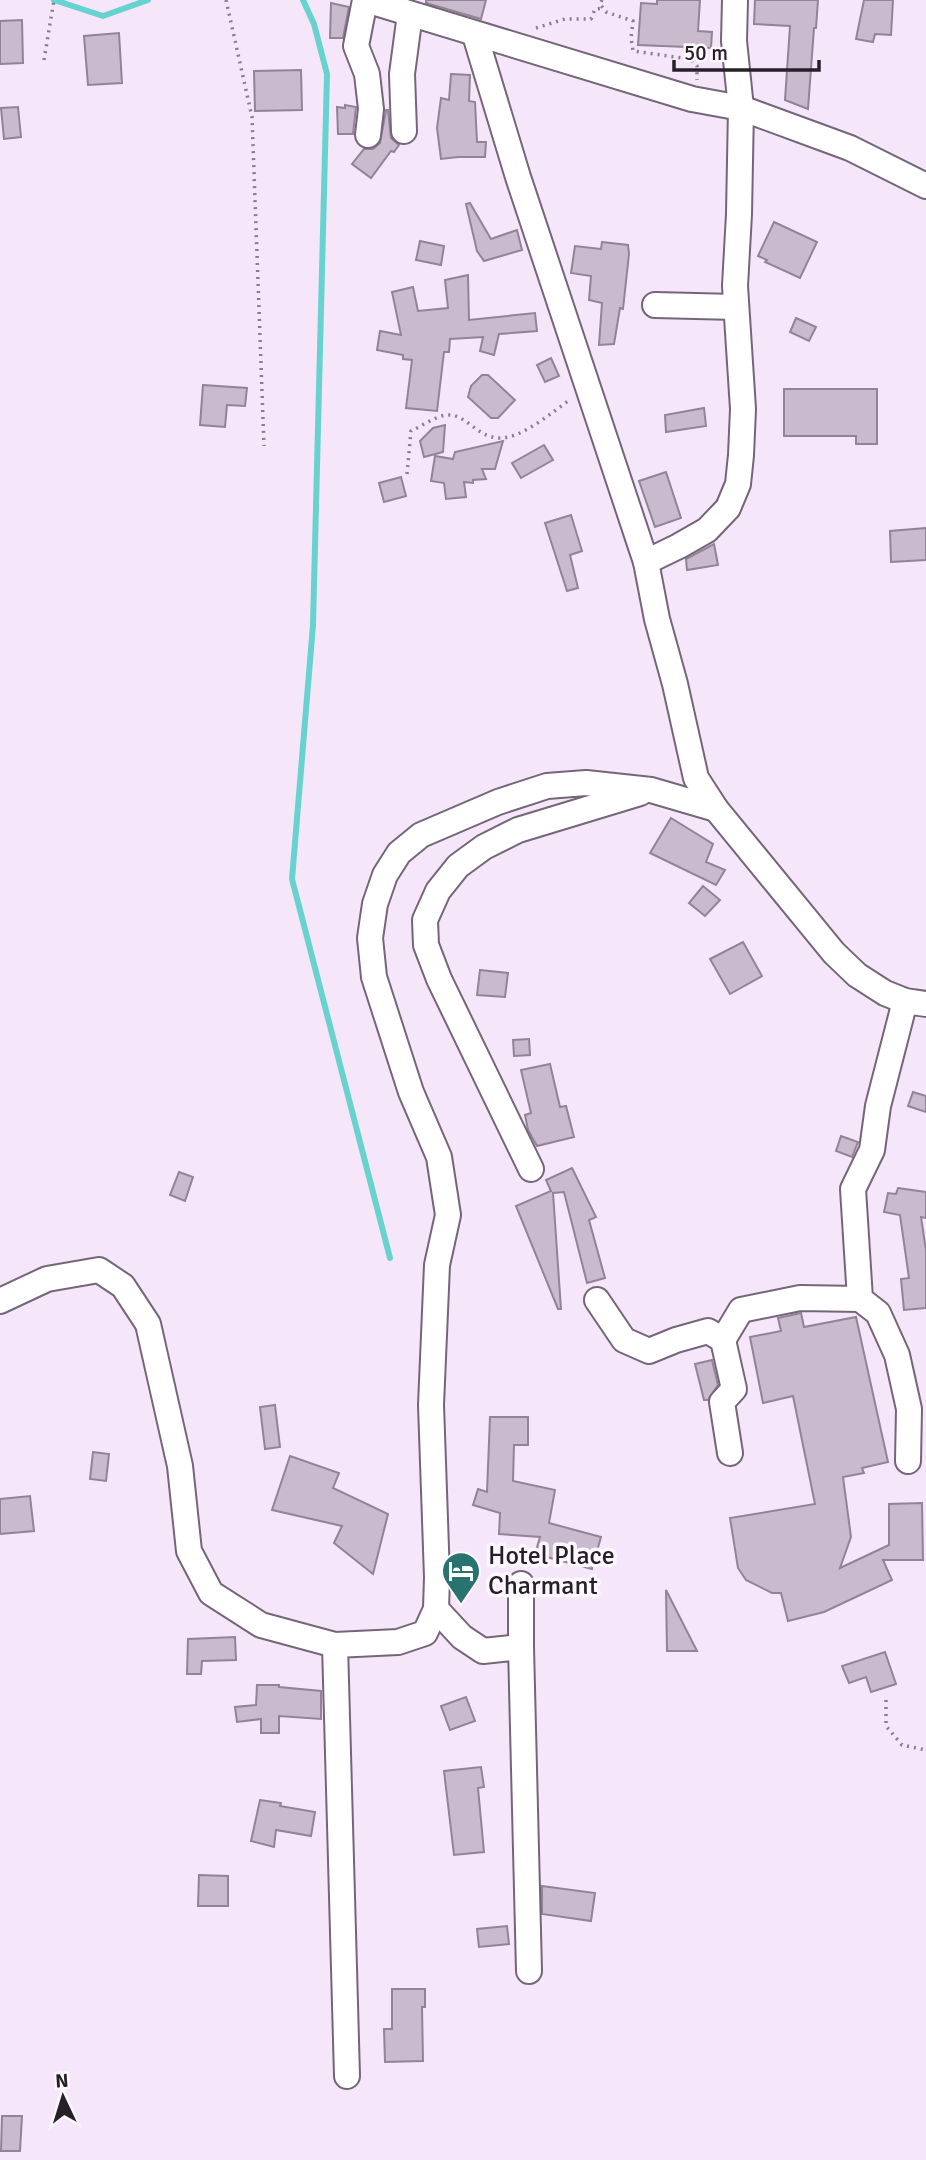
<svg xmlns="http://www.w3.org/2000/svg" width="926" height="2160" font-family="Signika,sans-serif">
	<rect width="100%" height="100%" fill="#f6e6fa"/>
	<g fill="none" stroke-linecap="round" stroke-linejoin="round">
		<g stroke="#68d3ce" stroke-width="6">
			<polyline points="54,0 103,16 148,0"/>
			<polyline points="303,0 314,24 327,74 313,625 292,879 390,1258"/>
		</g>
	</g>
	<g fill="#cabace" stroke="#928396" stroke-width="2">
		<polygon points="426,0 486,0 481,19 426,3"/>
		<polygon points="657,0 700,0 698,31 712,32 711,48 638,45 641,3 657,4"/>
		<polygon points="755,0 818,0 816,28 814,28 808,109 785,100 790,26 754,24"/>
		<polygon points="864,0 893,0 891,35 875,34 873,42 856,39"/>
		<polygon points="331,3 349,7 343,38 330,38"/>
		<polygon points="22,20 23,63 0,64 0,21"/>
		<polygon points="119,33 122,83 88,85 84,36"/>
		<polygon points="301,70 302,110 255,111 254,71"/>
		<polygon points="451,74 470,75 469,101 475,102 477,142 486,142 485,157 458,157 441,159 437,128 441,98 449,100"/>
		<polygon points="345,105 356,107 353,134 338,134 337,107 345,108"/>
		<polygon points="18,107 21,137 4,139 1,108"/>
		<polygon points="386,110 388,110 391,138 399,145 394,152 391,151 371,178 352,164 364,149 373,149 380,143"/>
		<polygon points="470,203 491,239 517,230 522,250 484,261 477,251 466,204"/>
		<polygon points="774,222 817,242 800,278 765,262 767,260 758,256"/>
		<polygon points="420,241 444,246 441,265 416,260"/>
		<polygon points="602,242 628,245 629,254 623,309 620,308 614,344 599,345 602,303 589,300 591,276 571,273 575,246 601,249"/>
		<polygon points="468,275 469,320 535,313 537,331 499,334 494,355 480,351 483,337 450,339 449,352 444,352 437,411 406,408 412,360 403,359 403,355 377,350 380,331 401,335 392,292 413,287 418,311 448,308 445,280"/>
		<polygon points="796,318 816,327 809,341 790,332"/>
		<polygon points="551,358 559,376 545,382 537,365"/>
		<polygon points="482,375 488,375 515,400 498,418 491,418 468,397 471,386"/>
		<polygon points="203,385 247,388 245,406 227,405 225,427 200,425"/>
		<polygon points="784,389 877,389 877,444 856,444 856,436 784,436"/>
		<polygon points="704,408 706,426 666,432 665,415"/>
		<polygon points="445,425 443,452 424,457 420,441 433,428"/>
		<polygon points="503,441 495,469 482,469 486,479 473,480 473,483 464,482 466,497 446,499 444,483 431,481 435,456 453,459 455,452"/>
		<polygon points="544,445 553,460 521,478 512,463"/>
		<polygon points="666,472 681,518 655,527 639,481"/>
		<polygon points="401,477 406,496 384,502 379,483"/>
		<polygon points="571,515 582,551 570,555 578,588 567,591 545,523"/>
		<polygon points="926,528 926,560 891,562 890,531"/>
		<polygon points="714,544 718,565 687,570 686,559"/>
		<polygon points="671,818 713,844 706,862 725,870 716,885 650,853"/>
		<polygon points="703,886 720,900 705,916 689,903"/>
		<polygon points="743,942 762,976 730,994 710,959"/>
		<polygon points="480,970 508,973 505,997 477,995"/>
		<polygon points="529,1039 530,1055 514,1056 513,1040"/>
		<polygon points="550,1064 560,1107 566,1106 574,1137 537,1146 528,1130 525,1115 531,1113 521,1070"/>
		<polygon points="913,1092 926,1096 926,1112 908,1106"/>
		<polygon points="841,1136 858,1142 852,1157 836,1151"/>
		<polygon points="572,1168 596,1217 589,1220 605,1278 587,1283 564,1192 553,1193 561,1309 558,1309 516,1206 551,1191 546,1180"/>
		<polygon points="179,1172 193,1177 185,1201 170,1195"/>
		<polygon points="898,1188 926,1192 926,1218 921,1217 926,1250 926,1308 904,1310 901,1279 909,1278 900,1215 884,1212 888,1193 896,1194"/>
		<polygon points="801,1313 804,1327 856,1317 888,1462 862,1468 864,1473 843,1477 851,1537 840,1568 889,1545 889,1504 922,1503 923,1560 883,1560 892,1580 824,1612 788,1621 781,1593 772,1593 746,1580 738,1568 730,1518 815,1504 793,1396 763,1403 750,1337 781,1331 778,1318"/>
		<polygon points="712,1360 718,1385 708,1400 704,1400 695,1364"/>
		<polygon points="275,1405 280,1447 265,1449 260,1407"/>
		<polygon points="490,1417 528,1417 528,1445 514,1445 513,1481 555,1490 549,1523 601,1537 592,1569 535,1554 540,1537 499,1534 500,1513 473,1505 478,1489 487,1492"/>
		<polygon points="93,1452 109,1454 106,1481 90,1479"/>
		<polygon points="290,1456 339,1473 333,1488 388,1514 373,1574 334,1543 342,1526 272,1510"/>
		<polygon points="30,1496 34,1531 0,1534 0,1499"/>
		<polygon points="666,1590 697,1651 667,1651"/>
		<polygon points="235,1637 236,1660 202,1661 201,1674 187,1674 188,1639"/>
		<polygon points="885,1652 896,1684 871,1692 866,1677 849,1683 842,1666"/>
		<polygon points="257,1685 279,1685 279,1687 321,1691 321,1719 279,1716 279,1733 261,1733 261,1719 237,1722 235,1707 256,1705"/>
		<polygon points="466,1697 475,1721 450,1730 441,1706"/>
		<polygon points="481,1767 484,1787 478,1788 484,1852 454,1855 444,1771"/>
		<polygon points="260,1800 281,1803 280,1806 315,1812 311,1836 276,1830 274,1847 251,1841"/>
		<polygon points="199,1875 228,1876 228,1906 198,1906"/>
		<polygon points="542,1886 595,1893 591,1921 542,1914"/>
		<polygon points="507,1926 509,1944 479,1947 477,1929"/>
		<polygon points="392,1989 425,1989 425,2007 422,2007 423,2061 385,2062 384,2029 392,2029"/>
		<polygon points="2,2116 22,2116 20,2151 1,2151"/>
	</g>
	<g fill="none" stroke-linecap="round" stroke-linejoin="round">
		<defs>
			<g id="minor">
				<polyline points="365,0 356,46 367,74 371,109 368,135"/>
				<polyline points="366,0 692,99 741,108 820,137 850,148 926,186"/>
				<polyline points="475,35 518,177 646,562 657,619 675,684 696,778 716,809 834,953 857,975 885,993 905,1001 926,1004"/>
				<polyline points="404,131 402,74 410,14"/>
				<polyline points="655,305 736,307"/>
				<polyline points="646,562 679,546 707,530 728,508 738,484 741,455 743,409 735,286 739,214 741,108 734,41 735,0"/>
				<polyline points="905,1001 878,1106 872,1150 853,1189 860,1299 878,1313 897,1355 909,1409 908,1461"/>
				<polyline points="531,1169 439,979 426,945 425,920 438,891 458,866 484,847 518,830 640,793"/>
				<polyline points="597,1300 624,1340 649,1351 676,1340 708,1331 723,1340 734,1389 722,1402 730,1453"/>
				<polyline points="0,1301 47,1279 99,1270 123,1286 148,1324 180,1466 189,1551 211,1593 261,1625 335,1645 398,1642 425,1633 436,1609 437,1577 431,1405 437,1265 448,1215 439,1157 411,1092 374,977 370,938 375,904 385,875 399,853 421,835 498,802 547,786 586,783 651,790 716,809"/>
				<polyline points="723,1340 741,1310 800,1298 860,1299"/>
				<polyline points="521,1584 521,1647"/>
				<polyline points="436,1609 462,1637 483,1651 521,1647 529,1971"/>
				<polyline points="335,1645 347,2076"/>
			</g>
		</defs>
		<use href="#minor" stroke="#746678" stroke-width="28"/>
		<g stroke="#887d8a" stroke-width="3.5" stroke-dasharray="2 5" stroke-linecap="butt">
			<polyline points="226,0 252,117 264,446"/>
			<polyline points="602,0 600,4 606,12 633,21 631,38 633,51 690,59 697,66 697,80"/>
			<polyline points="536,28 565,19 591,19 595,9 603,8"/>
			<polyline points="44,60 54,0"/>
			<path d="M407,474L411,431C422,426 434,417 446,415C466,413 477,438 500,438C523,438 552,412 571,399"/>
			<polyline points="886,1700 886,1726 902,1745 926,1750"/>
		</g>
		<use href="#minor" stroke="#fff" stroke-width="24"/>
	</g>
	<defs>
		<symbol id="hotel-pin" viewBox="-11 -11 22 30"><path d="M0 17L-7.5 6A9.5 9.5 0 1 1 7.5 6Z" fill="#28726f" stroke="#fdf7ff"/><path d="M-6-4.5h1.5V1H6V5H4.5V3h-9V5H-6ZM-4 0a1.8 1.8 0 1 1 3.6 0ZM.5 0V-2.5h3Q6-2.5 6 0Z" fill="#fff"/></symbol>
	</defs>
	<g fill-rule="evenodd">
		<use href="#hotel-pin" x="439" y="1549" width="44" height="60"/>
	</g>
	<g text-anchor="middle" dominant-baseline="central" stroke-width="7" stroke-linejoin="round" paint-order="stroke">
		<g font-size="26" fill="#262027" stroke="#fdf7ff" text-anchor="start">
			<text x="488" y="1556">Hotel Place<tspan x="488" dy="30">Charmant</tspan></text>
		</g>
	</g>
	<g transform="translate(63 2097) rotate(356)" stroke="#fdf7ff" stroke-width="5" paint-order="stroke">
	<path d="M0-5L12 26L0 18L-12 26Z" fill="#262027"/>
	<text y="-10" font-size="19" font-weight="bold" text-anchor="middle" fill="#262027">N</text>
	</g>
	<path d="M674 60v10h145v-10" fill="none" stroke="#262027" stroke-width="3.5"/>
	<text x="684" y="60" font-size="21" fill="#262027" stroke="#fdf7ff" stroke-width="5" paint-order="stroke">50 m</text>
</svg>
